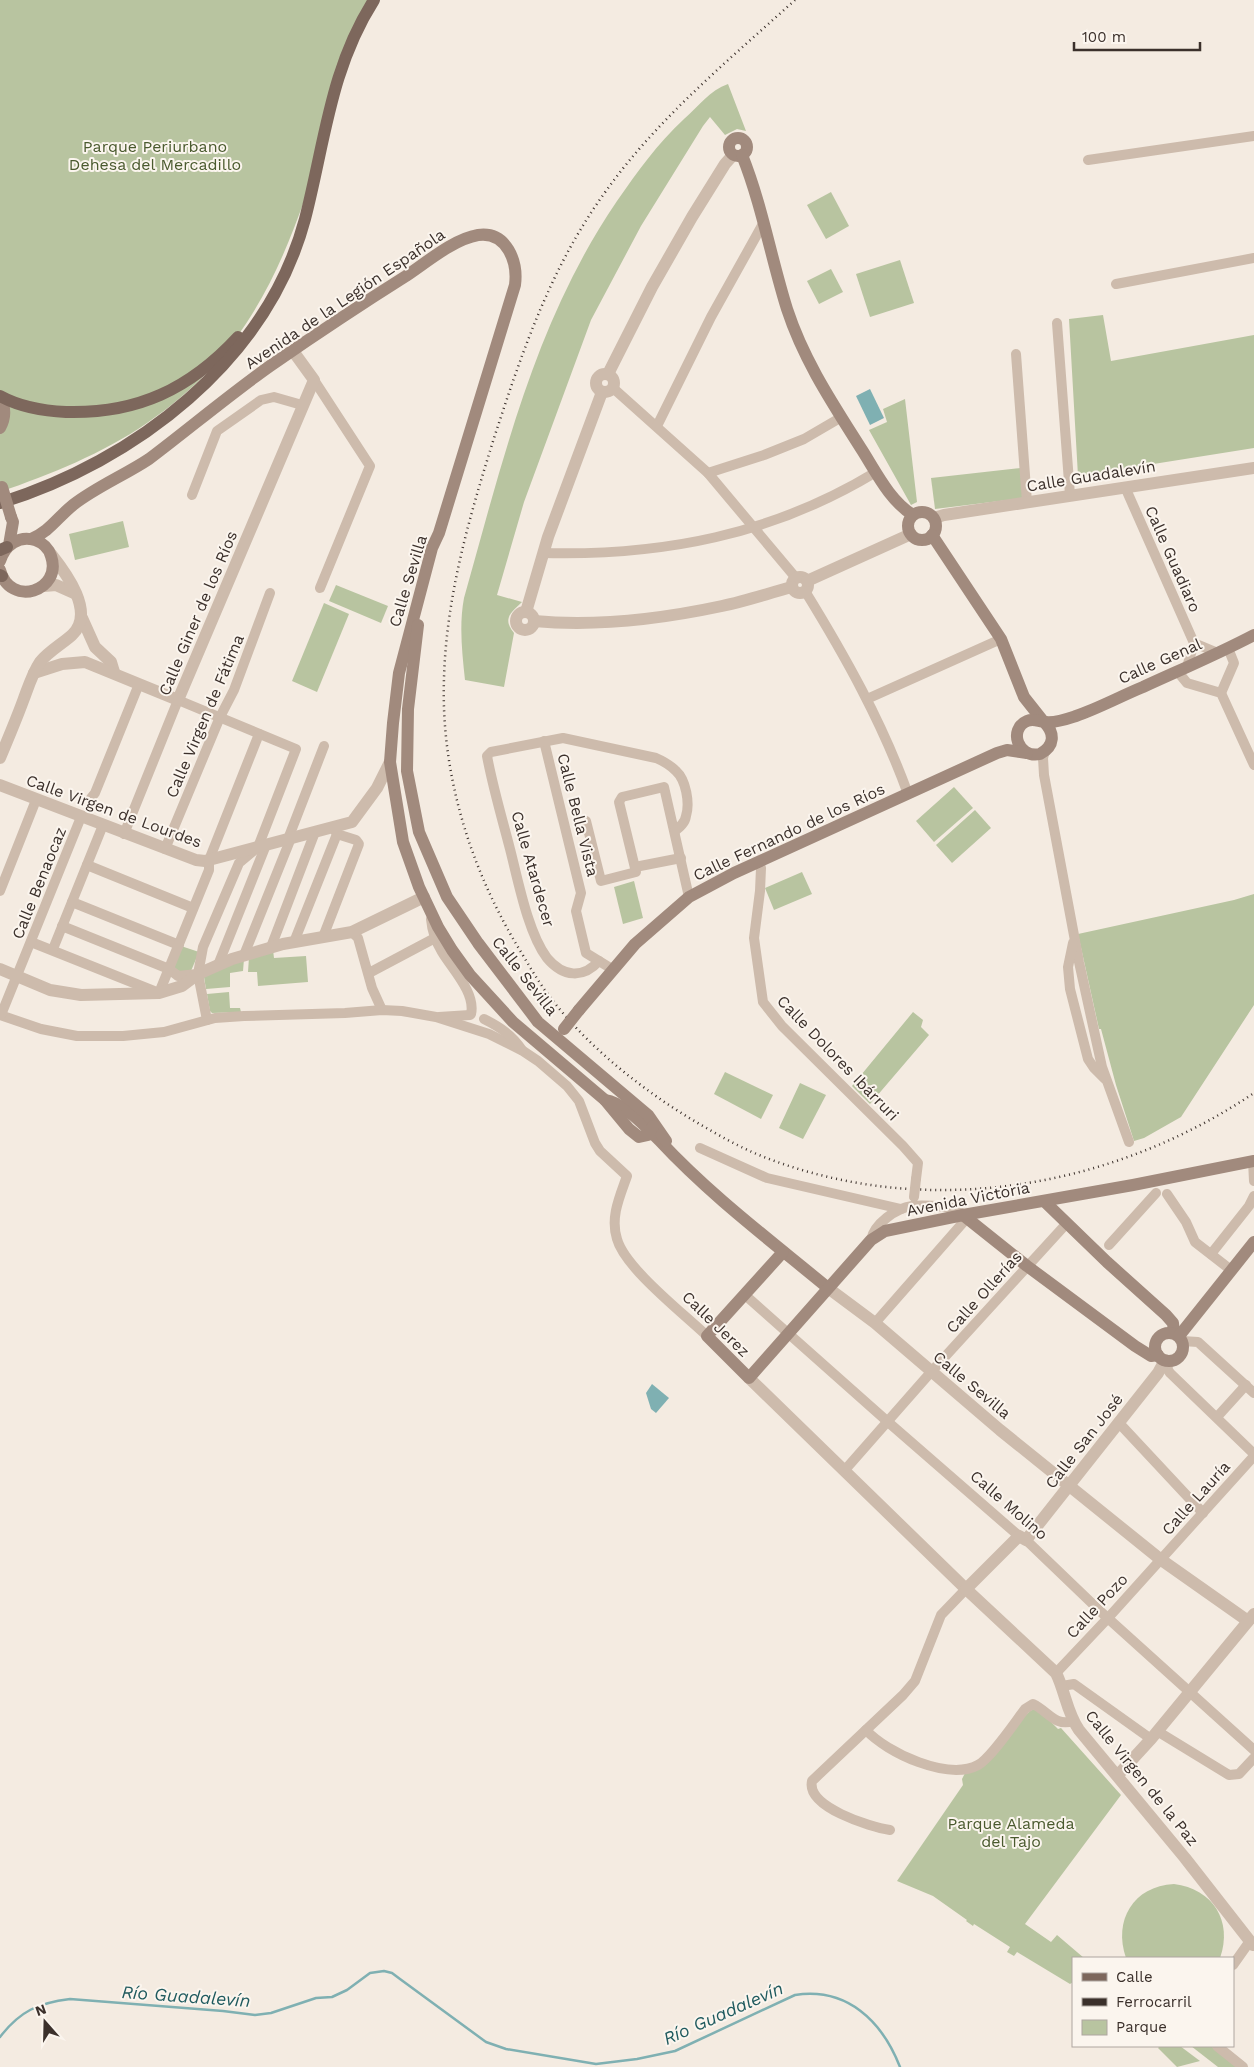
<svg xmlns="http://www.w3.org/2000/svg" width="1254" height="2067" font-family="'Work Sans',sans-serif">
	<rect width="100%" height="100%" fill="#f4ebe1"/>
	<g fill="#b8c4a0">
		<path d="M0,0H368C354,47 339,94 324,141C287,257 253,351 147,423C102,454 51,474 0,492Z"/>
		<path d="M728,84L746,131L737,129L725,135L710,117L703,126L641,226L591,320L524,502L497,595L522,602C513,611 501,618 514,633L504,687L465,680C462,652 459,625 464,598C503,460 535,321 617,201C638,171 657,144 684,119C698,107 710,90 728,84Z"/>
		<polygon points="831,192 849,226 826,239 807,205"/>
		<polygon points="900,260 914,303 870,317 856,274"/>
		<polygon points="831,269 843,292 819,304 807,281"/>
		<polygon points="1103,315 1111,361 1254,335 1254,448 1078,476 1069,319"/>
		<polygon points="905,399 917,502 911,505 869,430 887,422 883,409"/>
		<polygon points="1021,468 1023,498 935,509 931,478"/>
		<polygon points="123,521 129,547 75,560 69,534"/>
		<polygon points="336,585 388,606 381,623 329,601"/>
		<polygon points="324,603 349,614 317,692 292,681"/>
		<polygon points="954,787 973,808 934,842 916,821"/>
		<polygon points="975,810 991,828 952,863 936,845"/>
		<polygon points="802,872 812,894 774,910 765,888"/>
		<polygon points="634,881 643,918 623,924 614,887"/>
		<polygon points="1254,894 1254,1005 1181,1117 1144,1138 1134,1141 1116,1085 1101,1029 1099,1029 1078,934 1234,900"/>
		<polygon points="181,946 199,952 191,971 180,974 173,966"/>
		<polygon points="273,950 274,958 306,956 308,982 258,986 257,972 248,972 249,957"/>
		<polygon points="244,959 243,971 230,973 230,987 206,989 204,977"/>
		<polygon points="229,992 230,1008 240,1008 241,1012 212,1013 210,1011 207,994"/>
		<polygon points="913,1012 923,1020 921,1027 929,1035 870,1104 852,1086"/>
		<polygon points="725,1072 773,1095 761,1119 714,1094"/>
		<polygon points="800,1083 826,1095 803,1139 779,1128"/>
		<polygon points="1034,1709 1040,1711 1058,1729 1061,1728 1121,1795 1025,1924 1051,1942 1057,1935 1084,1958 1073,1958 1073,1982 1070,1984 1017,1952 1014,1956 1007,1952 1010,1947 974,1924 973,1926 966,1921 967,1920 933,1896 897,1881 963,1785 962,1779 965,1773 1030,1711"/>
		<path d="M1174,1884C1213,1889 1233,1921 1220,1958H1126C1113,1921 1133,1886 1174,1884Z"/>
		<polygon points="1160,2046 1180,2046 1200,2061 1177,2067 1158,2048"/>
		<polygon points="1191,2046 1211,2046 1237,2067 1218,2067"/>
	</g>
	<g fill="#7fb0b2">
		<polygon points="870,389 884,418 870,425 856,396"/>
		<polygon points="652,1384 669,1398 656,1413 651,1409 646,1393"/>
	</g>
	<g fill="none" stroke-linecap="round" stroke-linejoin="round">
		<path stroke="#7fb0b2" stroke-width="2.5" d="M0,2037C20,2011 38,2003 70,1999L223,2011L255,2015L271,2013L316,1998L332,1997L347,1990L370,1973L384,1971L392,1973L400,1979L486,2042L506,2049L596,2064L637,2059L675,2051L795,1995C847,1987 882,2021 900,2067"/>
		<g stroke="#cdbbac" stroke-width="10">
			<polyline points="1088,160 1254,136"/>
			<polyline points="1116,284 1254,258"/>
			<polyline points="1057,323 1070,495"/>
			<polyline points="1016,354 1027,502"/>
			<polyline points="314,380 370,466 320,588"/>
			<polyline points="613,388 708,473 796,578"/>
			<polyline points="657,426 711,317 764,222"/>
			<polyline points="708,473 764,455 804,439 840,418"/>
			<polyline points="1125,487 1194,643 1187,667"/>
			<polyline points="192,495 217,431 261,400 274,397 302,405"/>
			<path d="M543,553C663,556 772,535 876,472"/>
			<path d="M805,591C845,656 882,722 908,794"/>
			<polyline points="1194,643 1218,653"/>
			<polyline points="1178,672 1187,683 1221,693 1254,765"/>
			<polyline points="1221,693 1234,663 1228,648"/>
			<polyline points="867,699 1001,639"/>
			<polyline points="544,741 581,893 576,911 586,953 612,969"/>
			<polyline points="1045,751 1043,758 1044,775 1079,962 1102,1067 1129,1142"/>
			<polyline points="91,798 95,793 139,684"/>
			<polyline points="586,821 601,881 636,872 619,802 622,797 664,787 689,897"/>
			<polyline points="124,834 178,700 296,749 258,847 239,863 203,947 198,974 207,1020"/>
			<polyline points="288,839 324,746"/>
			<polyline points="165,849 220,717 234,690 270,593"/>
			<polyline points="759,862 761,868 760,891 754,938 763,1002 782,1026 903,1146 918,1163 916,1179"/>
			<polyline points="87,865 193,908"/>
			<polyline points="635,867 681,858"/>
			<polyline points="0,891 36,800"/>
			<polyline points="72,902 179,945"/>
			<path d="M431,919C432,930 436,942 442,952C452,969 476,993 471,1014"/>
			<polyline points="62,926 169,969 178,976 197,974"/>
			<polyline points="352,932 358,938 372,988 382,1010"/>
			<polyline points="323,937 359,844 356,840 337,834 333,827"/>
			<polyline points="31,942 159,993 209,870 209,860 259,734"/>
			<polyline points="294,942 337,834"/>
			<polyline points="1073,943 1068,967 1070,989 1088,1059 1094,1068 1105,1079"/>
			<polyline points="271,947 315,832"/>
			<polyline points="53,949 103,825"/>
			<polyline points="244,955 291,838"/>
			<path d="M599,961C583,979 563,977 547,958C528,933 518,880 510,849C502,818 493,788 487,756L491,752L563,738L656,758C663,761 670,765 676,771C686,780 690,803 686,816C685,823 680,827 675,831"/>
			<polyline points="218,965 266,845"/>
			<polyline points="369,973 435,938"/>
			<path d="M0,1015L41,1029L77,1036H123L164,1032L215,1018L244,1016L345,1013L382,1010L402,1011L436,1017L489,1034L523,1051L538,1061L567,1086L579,1101L595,1143L600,1151L627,1176C620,1196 610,1217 617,1239C625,1268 683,1313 707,1336"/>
			<polyline points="1,1015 81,817"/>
			<polyline points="439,1017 470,1015"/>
			<path d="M484,1019C500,1027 512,1035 522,1050"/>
			<polyline points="700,1148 767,1178 901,1209"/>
			<polyline points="1253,1161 1254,1181"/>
			<polyline points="1167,1194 1186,1222 1195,1242 1231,1270"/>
			<path d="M871,1240C874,1224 896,1208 912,1206C926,1204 942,1207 956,1208L963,1215"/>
			<polyline points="1109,1245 1156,1193"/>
			<polyline points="1211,1254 1249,1206 1254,1196"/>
			<polyline points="745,1295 888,1422 1019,1536"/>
			<polyline points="875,1323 967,1218"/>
			<polyline points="1182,1341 1198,1342 1254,1393"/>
			<polyline points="1167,1361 1168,1370 1170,1373 1254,1454"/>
			<polyline points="1217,1417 1246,1385"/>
			<polyline points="1119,1423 1203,1513"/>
			<polyline points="844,1471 931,1372 1067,1223"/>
			<polyline points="1026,1540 1101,1612 1254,1750"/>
			<polyline points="1056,1673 1108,1618 1254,1456"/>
			<polyline points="1062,1686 1074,1684 1151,1739"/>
			<path d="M866,1730C887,1753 948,1781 978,1765C991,1758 1015,1722 1025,1709L1033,1704C1048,1711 1055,1727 1073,1721"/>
			<polyline points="1157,1731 1229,1775 1239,1774 1254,1758"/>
			<path d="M890,1830C870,1827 806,1807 812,1781L903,1695L915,1681L941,1615L966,1589"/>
			<polyline points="1233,1965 1250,1941"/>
			<polyline points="1217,2046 1243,2067"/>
		</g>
		<g stroke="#cdbbac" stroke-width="12">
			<circle cx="605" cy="383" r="9"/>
			<polyline points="608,374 652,287 692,217 725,164 733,155"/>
			<polyline points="934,518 944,515 1254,468"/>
			<circle cx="800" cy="585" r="8"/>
			<polyline points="807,581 911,534"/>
			<polyline points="44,586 56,585 74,593"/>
			<polyline points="526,612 548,537 602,392"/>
			<circle cx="525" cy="621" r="9"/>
			<polyline points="82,618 95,647 111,662 114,672"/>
			<path d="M534,621C596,627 661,619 722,606C746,601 769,593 792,587"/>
			<polyline points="34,673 62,664 85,662 178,700 314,380 293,351"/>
			<path d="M0,758C8,739 16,720 23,701C28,688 32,674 40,662C49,651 62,644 72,635C96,613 66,573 51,554"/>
			<polyline points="0,785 196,860 205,861 352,822 377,788 390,762"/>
			<polyline points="0,969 50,990 81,995 159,993 182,986 198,974 232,959 283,944 352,932 424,897"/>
			<polyline points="828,1288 875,1323 1000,1430 1160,1559 1248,1621"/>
			<path d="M749,1378L966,1589L1056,1673C1065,1691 1067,1713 1079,1730L1185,1858L1253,1945"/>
			<polyline points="966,1589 1019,1536 1026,1540 1158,1373 1165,1360"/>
			<polyline points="1118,1775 1151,1739 1254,1614"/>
		</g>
		<g stroke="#a18a7d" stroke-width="12">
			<circle cx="738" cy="147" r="9"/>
			<path d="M742,155C762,205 771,258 787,309C804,361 833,404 862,450C876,472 890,501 913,515"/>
			<path d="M0,397C6,408 6,417 0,428"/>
			<circle cx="922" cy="526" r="14"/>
			<polyline points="932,535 1001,639 1024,697 1043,721"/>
			<path d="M31,539C49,532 58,517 73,505C96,487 125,475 149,459C190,428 229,395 270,366C315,335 360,305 406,276C427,262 454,239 478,235C507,231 518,262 515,285L439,533L432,548L399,673L393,723L390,762L403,842L419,887L438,927L452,950L470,975L513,1022L605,1100C623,1102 646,1127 659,1140C710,1195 770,1240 828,1288"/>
			<polyline points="9,545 13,522 11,517"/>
			<path d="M0,561C5,545 19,535 35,540C43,543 49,549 51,556C63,591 10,608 0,570"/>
			<polyline points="418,625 408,709 407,771 419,832 447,897 478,943 538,1022 648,1115 666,1141"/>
			<path d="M1044,722C1055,733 1055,746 1040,754C1018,759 1008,729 1027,721C1034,718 1039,722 1046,722C1056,723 1067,719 1076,716C1099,708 1121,696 1143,687C1180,670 1218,654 1254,635"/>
			<polyline points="579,1010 635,944 689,897 734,873 997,753 1007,750 1027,753"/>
			<polyline points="605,1100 629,1129 639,1137 648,1135 653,1126"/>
			<polyline points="1044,1201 1107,1262 1166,1315 1173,1323 1174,1333"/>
			<polyline points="963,1215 1027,1266 1135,1346 1151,1356 1158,1355"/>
			<polyline points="783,1252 707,1336 749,1378 871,1240 885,1231 963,1215 1133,1185 1254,1161"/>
			<circle cx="1169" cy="1347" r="14"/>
			<polyline points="1179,1336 1254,1242"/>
		</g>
		<g stroke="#7d675c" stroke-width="12">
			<path d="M0,396C20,407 43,411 66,412C137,414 190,389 238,337"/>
			<path d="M0,503C135,461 267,361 305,219C325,142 330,69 374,0"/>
			<polyline points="0,550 7,547"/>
			<polyline points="0,575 2,576"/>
		</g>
		<path stroke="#3b302b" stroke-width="2.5" stroke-dasharray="1 4" stroke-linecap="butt" d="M795,0C729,60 658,118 606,191C552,265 523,349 495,435C467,524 441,613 444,708C447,794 476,879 521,952C531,969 541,986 553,1001C590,1048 640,1088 691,1119C713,1132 735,1145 759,1155C922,1221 1110,1190 1254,1093"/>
		<polyline stroke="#cdbbac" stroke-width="10" points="914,1197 916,1179"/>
		<g stroke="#a18a7d" stroke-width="12">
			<polyline points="2,487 11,517"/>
			<polyline points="564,1029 579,1010"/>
		</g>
	</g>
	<g text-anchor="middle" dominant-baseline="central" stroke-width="4" stroke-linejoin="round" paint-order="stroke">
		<g font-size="16" fill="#4a5a2e" stroke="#fbf5ee">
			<text x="155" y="146">Parque Periurbano<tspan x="155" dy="18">Dehesa del Mercadillo</tspan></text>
			<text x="1011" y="1823">Parque Alameda<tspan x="1011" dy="18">del Tajo</tspan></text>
		</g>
		<g font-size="16" fill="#3b302b" stroke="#fbf5ee">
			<text transform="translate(345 299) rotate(-34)">Avenida de la Legión Española</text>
			<text transform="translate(1091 476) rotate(-9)">Calle Guadalevín</text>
			<text transform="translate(1173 559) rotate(66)">Calle Guadiaro</text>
			<text transform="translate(408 581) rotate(-73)">Calle Sevilla</text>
			<text transform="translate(198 613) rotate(-67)">Calle Giner de los Ríos</text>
			<text transform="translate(1160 661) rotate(-24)">Calle Genal</text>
			<text transform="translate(205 716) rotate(-67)">Calle Virgen de Fátima</text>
			<text transform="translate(114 811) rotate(20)">Calle Virgen de Lourdes</text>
			<text transform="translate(578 815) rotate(76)">Calle Bella Vista</text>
			<text transform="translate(789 832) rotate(-25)">Calle Fernando de los Ríos</text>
			<text transform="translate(533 869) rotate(74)">Calle Atardecer</text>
			<text transform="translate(39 883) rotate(-68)">Calle Benaocaz</text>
			<text transform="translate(525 976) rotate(52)">Calle Sevilla</text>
			<text transform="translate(838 1058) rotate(46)">Calle Dolores Ibárruri</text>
			<text transform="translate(968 1199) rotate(-11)">Avenida Victoria</text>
			<text transform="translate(984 1292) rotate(-48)">Calle Ollerías</text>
			<text transform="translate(716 1324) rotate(44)">Calle Jerez</text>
			<text transform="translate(972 1385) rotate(40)">Calle Sevilla</text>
			<text transform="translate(1084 1441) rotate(-52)">Calle San José</text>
			<text transform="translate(1196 1498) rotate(-48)">Calle Lauría</text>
			<text transform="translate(1009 1505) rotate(41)">Calle Molino</text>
			<text transform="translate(1097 1606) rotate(-47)">Calle Pozo</text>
			<text transform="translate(1142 1778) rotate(51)">Calle Virgen de la Paz</text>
		</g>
		<g font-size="18" font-style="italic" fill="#1f5a5e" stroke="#fbf5ee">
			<text transform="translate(186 1996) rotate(4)">Río Guadalevín</text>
			<text transform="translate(723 2013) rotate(-24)">Río Guadalevín</text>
		</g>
	</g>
	<rect x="1072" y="1957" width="162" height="90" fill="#fbf5ee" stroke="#aea6a0"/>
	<rect x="1082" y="1973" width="25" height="8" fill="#7d675c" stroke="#aea6a0"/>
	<text x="1116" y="1982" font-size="15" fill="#3b302b">Calle</text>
	<rect x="1082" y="1998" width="25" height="8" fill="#3b302b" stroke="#aea6a0"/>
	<text x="1116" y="2007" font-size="15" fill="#3b302b">Ferrocarril</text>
	<rect x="1082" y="2020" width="25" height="15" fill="#b8c4a0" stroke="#aea6a0"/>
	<text x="1116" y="2032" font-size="15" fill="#3b302b">Parque</text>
	<g transform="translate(45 2022) rotate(340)" stroke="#fbf5ee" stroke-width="4" paint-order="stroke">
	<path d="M0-4L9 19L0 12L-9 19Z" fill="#3b302b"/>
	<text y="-8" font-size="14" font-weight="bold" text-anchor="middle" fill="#3b302b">N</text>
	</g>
	<path d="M1074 42v8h126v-8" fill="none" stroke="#3b302b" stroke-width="2.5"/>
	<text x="1082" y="42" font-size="15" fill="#3b302b" stroke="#fbf5ee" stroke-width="4" paint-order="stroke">100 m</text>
</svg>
